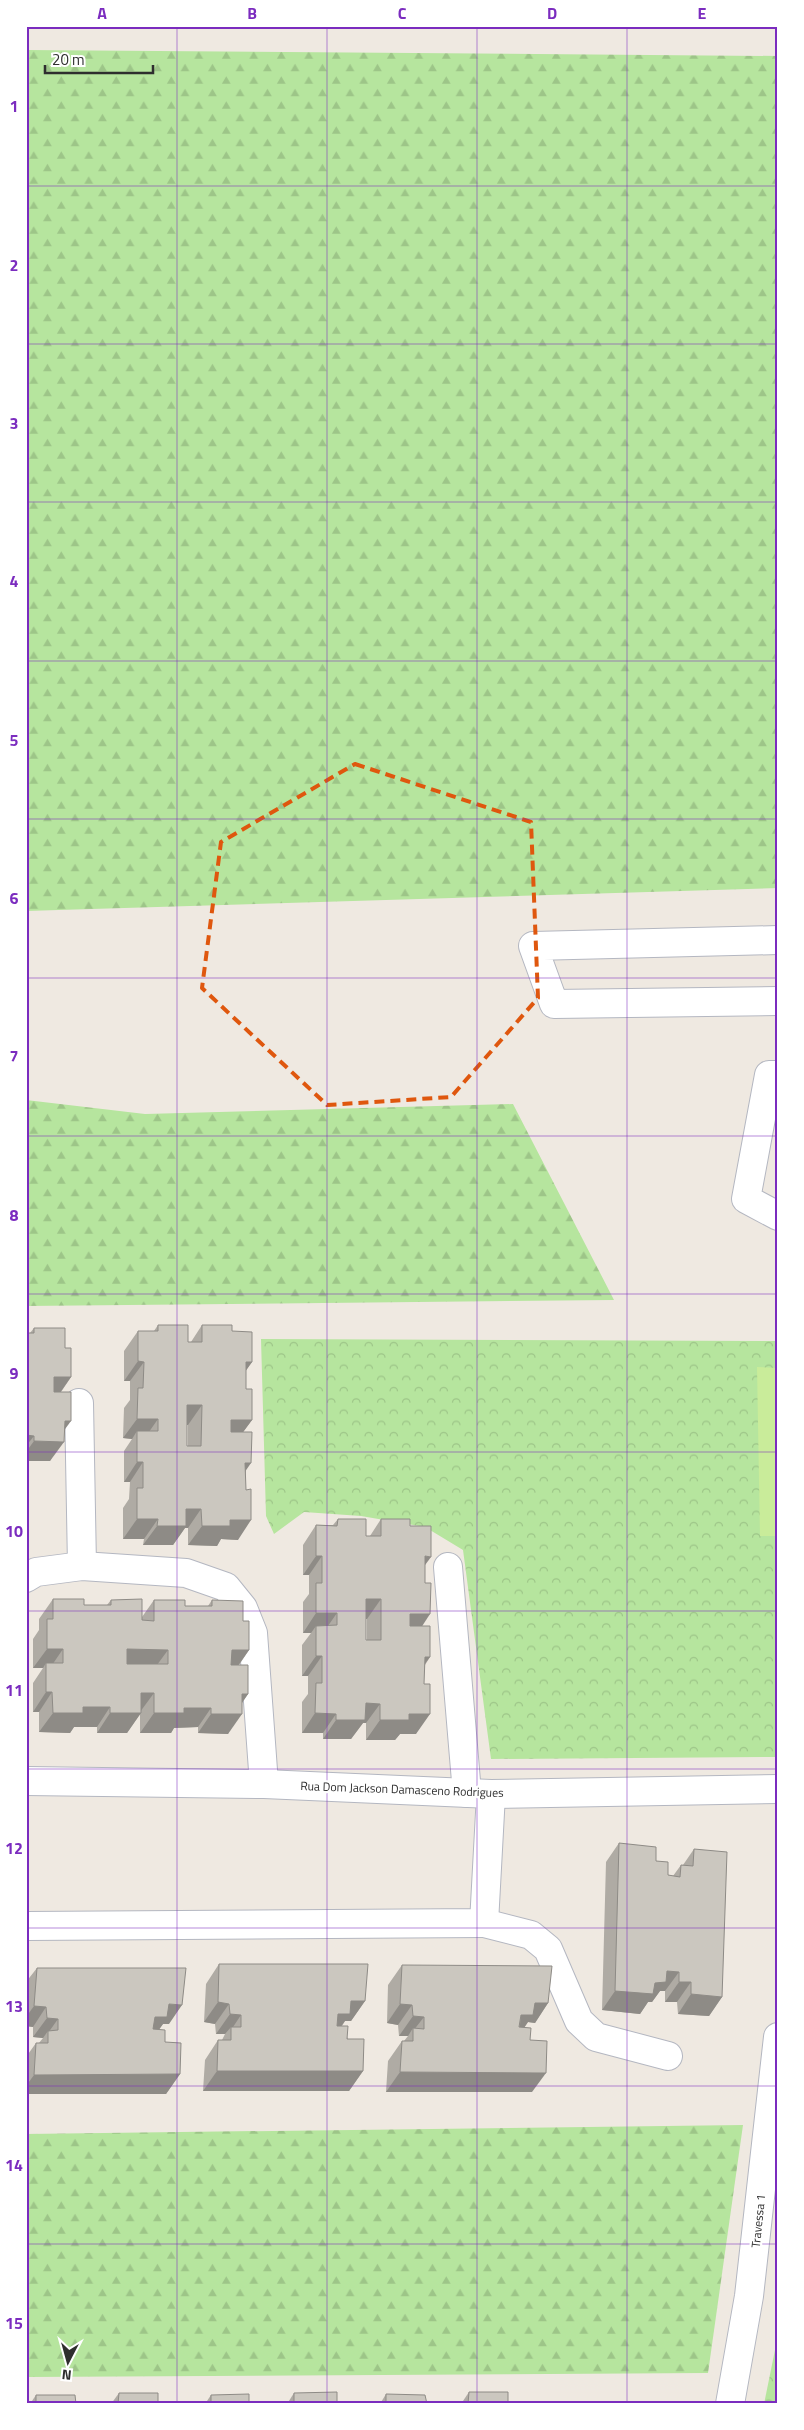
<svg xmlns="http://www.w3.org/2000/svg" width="804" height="2430" font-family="'Titillium Web',sans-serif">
	<defs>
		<pattern id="forest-firs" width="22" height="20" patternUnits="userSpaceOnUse" patternTransform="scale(1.25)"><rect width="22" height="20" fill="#b6e59e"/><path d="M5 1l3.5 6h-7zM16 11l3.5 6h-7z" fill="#9dc588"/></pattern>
		<pattern id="park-crowns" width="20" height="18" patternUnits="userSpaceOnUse" patternTransform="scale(1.25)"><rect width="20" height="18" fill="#b6e59e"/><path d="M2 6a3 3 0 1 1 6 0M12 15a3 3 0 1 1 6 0" fill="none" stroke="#9dc588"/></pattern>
	</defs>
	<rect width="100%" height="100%" fill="#efe9e1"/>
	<g fill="url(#forest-firs)">
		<polygon points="26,50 778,56 778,888 26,911"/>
		<polygon points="26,1100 145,1114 513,1104 614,1300 26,1306"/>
		<polygon points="743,2125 708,2373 26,2377 26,2134"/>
	</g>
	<g fill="url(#park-crowns)">
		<polygon points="261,1339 778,1341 778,1757 491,1759 463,1550 425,1527 361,1516 304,1512 274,1534 266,1516"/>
		<polygon points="776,2345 778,2404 764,2404"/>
	</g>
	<polygon fill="#c9ec9a" points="757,1367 778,1368 778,1536 760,1536"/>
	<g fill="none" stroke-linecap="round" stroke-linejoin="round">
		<defs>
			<g id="minor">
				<polyline points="778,940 533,946 554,1004 778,1001"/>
				<polyline points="778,1075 769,1075 746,1199 778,1216"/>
				<polyline points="79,1403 82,1566"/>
				<polyline points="448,1567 467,1793"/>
				<polyline points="26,1578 36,1572 82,1566 186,1573 226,1587 243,1608 253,1633 264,1784"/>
				<polyline points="26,1781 264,1784 491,1794 778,1789"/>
				<polyline points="484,1923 531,1935 548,1949 579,2021 596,2037 668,2056"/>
				<polyline points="26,1926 484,1923 491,1794"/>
				<polyline points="730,2404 749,2296 778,2037"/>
			</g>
		</defs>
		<use href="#minor" stroke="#b4b7c1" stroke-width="30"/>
		<use href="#minor" stroke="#fff" stroke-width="28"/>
	</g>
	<g fill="#afaba4" fill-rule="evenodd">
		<path d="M158,1325L188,1342H191L202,1325L232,1331L252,1362L246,1370V1389L252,1420L243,1432L246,1471L238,1540L221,1539L217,1546L188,1545V1528H185L173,1545H143L144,1539H123V1508L129,1499L130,1482H124V1451L132,1439L123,1438L124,1408L130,1400V1381H124V1351L138,1331H154ZM187,1425H188V1446H187Z"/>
		<polygon points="34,1328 65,1348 71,1377 61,1392 64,1430 50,1461 26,1461 26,1333 30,1333"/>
		<path d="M338,1519L366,1536H370L381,1519L410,1526L425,1566L422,1626L430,1657L425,1665L416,1734H400L395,1740H366V1723H363L351,1739H323V1733H302V1702L308,1694V1676H302V1645L311,1633H303V1602L309,1594V1575H303V1545L316,1525H333ZM366,1619H367V1640H366Z"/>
		<polygon points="53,1599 84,1605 107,1605 111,1600 142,1617 154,1600 185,1606 208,1606 212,1600 243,1621 249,1650 239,1665 248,1694 242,1703 228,1734 198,1733 198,1727 174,1728 171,1733 140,1733 140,1714 127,1733 97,1733 97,1727 74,1727 70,1733 39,1732 39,1712 33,1712 33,1683 43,1668 33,1668 33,1639 39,1630 39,1619"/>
		<polygon points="619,1843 656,1861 668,1875 673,1876 681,1865 683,1865 694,1849 722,1997 709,2016 678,2014 677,2002 665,2002 665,1991 660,1991 652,2002 648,2002 640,2014 602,2010 606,1862"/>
		<polygon points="219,1964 365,2001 351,2021 345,2021 342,2026 363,2071 349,2091 203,2091 205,2060 218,2040 222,2040 225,2034 216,2034 215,2024 204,2022 206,1984"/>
		<polygon points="402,1965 548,2003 535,2023 528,2022 524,2028 530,2040 532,2092 386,2092 388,2061 402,2041 404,2041 408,2036 399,2036 398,2025 387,2023 388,1985"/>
		<polygon points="37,1968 169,2024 163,2024 159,2029 180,2074 166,2094 26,2094 26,2057 36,2043 39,2043 43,2038 33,2037 33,2027 26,2026 26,1982"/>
		<polygon points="469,2392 508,2404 461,2404"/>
		<polygon points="119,2393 158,2404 111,2404"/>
		<polygon points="294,2393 337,2404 287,2404"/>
		<polygon points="386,2394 427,2404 380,2404"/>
		<polygon points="36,2395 76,2404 30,2404"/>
		<polygon points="211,2395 249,2404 205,2404"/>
	</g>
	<g fill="#8e8b86">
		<polygon points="138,1361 144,1362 130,1381 124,1381"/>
		<polygon points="246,1362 252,1362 238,1382"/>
		<polygon points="54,1377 71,1377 57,1397 40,1397"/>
		<polygon points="187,1405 202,1405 188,1425 173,1425"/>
		<polygon points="137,1419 158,1419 144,1439 137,1431 132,1439 123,1438"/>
		<polygon points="231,1420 252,1420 238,1439 217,1439"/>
		<polygon points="65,1421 71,1421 57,1440"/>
		<polygon points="26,1435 34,1436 26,1446"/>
		<polygon points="34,1441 64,1442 50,1461 26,1461 26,1452"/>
		<polygon points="137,1462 143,1462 130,1482 124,1482"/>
		<polygon points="245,1463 251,1463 238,1482"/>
		<polygon points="186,1509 201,1509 188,1528 185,1528 173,1545 143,1545 157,1526"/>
		<polygon points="137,1519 158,1519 144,1539 123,1539"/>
		<polygon points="230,1520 251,1520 238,1540 221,1539 217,1546 188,1545 202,1526"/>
		<polygon points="316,1556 322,1556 309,1575 303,1575"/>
		<polygon points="425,1556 431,1557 417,1576"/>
		<polygon points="366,1599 381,1599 367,1619 352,1619"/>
		<polygon points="316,1613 337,1613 323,1633 316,1626 311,1633 303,1633"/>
		<polygon points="410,1614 430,1614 417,1634 396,1633"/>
		<polygon points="47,1649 63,1649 50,1668 46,1663 43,1668 33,1668"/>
		<polygon points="127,1649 168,1650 154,1669 113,1669"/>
		<polygon points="232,1650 249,1650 235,1670 218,1669"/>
		<polygon points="316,1656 322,1656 308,1676 302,1676"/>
		<polygon points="425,1657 430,1657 416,1676"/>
		<polygon points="46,1692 52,1692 39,1712 33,1712"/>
		<polygon points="141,1693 154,1693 140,1712"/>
		<polygon points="242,1694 248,1694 235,1713"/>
		<polygon points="366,1703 380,1704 366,1723 363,1723 351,1739 323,1739 336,1720"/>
		<polygon points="83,1707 110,1707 97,1727 74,1727 70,1733 39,1732 53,1713"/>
		<polygon points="184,1708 211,1708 198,1727 174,1728 171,1733 140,1733 154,1713"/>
		<polygon points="110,1713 141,1713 127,1733 97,1733"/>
		<polygon points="315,1713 336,1714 323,1733 302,1733"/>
		<polygon points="211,1714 242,1714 228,1734 198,1733"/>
		<polygon points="409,1714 430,1714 416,1734 400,1734 395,1740 366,1740 380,1720"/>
		<polygon points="667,1971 679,1972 665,1991 660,1991 652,2002 648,2002 640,2014 602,2010 615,1991 655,1983"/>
		<polygon points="679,1982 691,1982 677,2002 665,2002"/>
		<polygon points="691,1994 722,1997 709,2016 678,2014"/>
		<polygon points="351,2001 365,2001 351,2021 345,2021 336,2033 338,2014"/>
		<polygon points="218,2002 229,2004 215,2024 204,2022"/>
		<polygon points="535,2003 548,2003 535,2023 528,2022 519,2035 521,2015"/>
		<polygon points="169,2004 182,2005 169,2024 163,2024 154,2037 142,2036 155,2017"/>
		<polygon points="400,2004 412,2005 398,2025 387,2023"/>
		<polygon points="34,2006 46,2007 33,2027 26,2026 26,2017"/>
		<polygon points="230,2014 241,2015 231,2030 231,2027 225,2034 216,2034"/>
		<polygon points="413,2016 424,2017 413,2031 413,2028 408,2036 399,2036"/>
		<polygon points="47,2018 58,2019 48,2033 48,2031 43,2038 33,2037"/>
		<polygon points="217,2071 363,2071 349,2091 203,2091"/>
		<polygon points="400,2072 546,2073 532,2092 386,2092"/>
		<polygon points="180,2074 166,2094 26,2094 26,2086 34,2075"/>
	</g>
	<g fill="#cbc7bf" stroke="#8e8b86" fill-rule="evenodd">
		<path d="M158,1325H188V1342H202V1325H232V1331L252,1332V1362H246V1389H252V1420H231V1432H252L251,1463H245L246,1490L251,1489V1520H230V1526H202L201,1509H186V1526H157L158,1519H137V1488H143V1462H137V1431H158V1419H137L138,1388H143L144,1362L138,1361V1331H158ZM187,1405H202L201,1446H187Z"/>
		<polygon points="34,1328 65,1328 65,1348 71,1348 71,1377 54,1377 54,1392 71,1392 71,1421 65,1421 64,1442 34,1441 34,1436 26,1435 26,1333 34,1333"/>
		<path d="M338,1519H366V1536H381V1519H410V1526H431V1557L425,1556V1583H431L430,1614H410V1626H430V1657H425L424,1684H430V1714H409V1720H380V1704L366,1703L365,1720H336V1714L315,1713L316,1683H322V1656H316V1626L337,1625V1613H316V1583H322V1556H316V1525L337,1526ZM366,1599H381V1640H366Z"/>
		<path d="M53,1599H84V1605H111V1600L142,1599V1620L154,1621V1600H185V1606H212V1600L243,1601V1621H249V1650H232L231,1665H248V1694H242V1714H211V1708H184V1713H154V1693H141V1713H110V1707H83V1713H53L52,1692H46V1663H63V1649H47V1619H53ZM127,1649L168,1650V1664H127Z"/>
		<polygon points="619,1843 656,1847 656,1861 668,1862 668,1875 680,1877 681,1865 693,1866 694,1849 727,1852 722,1997 691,1994 691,1982 679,1982 679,1972 667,1971 666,1982 655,1983 653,1994 615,1991"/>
		<polygon points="219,1964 368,1964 365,2001 351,2001 350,2014 338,2014 337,2026 348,2026 347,2039 364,2039 363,2071 217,2071 218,2040 231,2040 231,2027 241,2027 241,2015 230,2014 229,2004 218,2002"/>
		<polygon points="402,1965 552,1966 548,2003 535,2003 533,2015 521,2015 519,2027 531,2028 530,2040 547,2041 546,2073 400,2072 402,2041 413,2041 413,2028 424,2029 424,2017 413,2016 412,2005 400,2004"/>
		<polygon points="37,1968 186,1968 182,2005 169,2004 167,2017 155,2017 153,2029 165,2030 165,2042 181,2043 180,2074 34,2075 36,2043 48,2043 48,2031 58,2030 58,2019 47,2018 46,2007 34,2006"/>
		<polygon points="337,2392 337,2404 294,2404 294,2393"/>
		<polygon points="469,2392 508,2392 508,2404 468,2404"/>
		<polygon points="119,2393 158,2393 158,2404 118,2404"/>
		<polygon points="249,2394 249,2404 211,2404 211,2395"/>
		<polygon points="386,2394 425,2395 427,2404 386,2404"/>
		<polygon points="36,2395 75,2395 76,2404 36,2404"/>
	</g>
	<path fill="none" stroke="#df570e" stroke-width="4" stroke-dasharray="10 6" stroke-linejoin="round" d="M355,764L531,822L538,998L451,1097L327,1105L202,988L221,842Z"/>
	<path fill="none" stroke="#7b2cbf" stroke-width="1" stroke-opacity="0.55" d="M177,26V2404M327,26V2404M477,26V2404M627,26V2404M26,186H778M26,344H778M26,502H778M26,661H778M26,819H778M26,978H778M26,1136H778M26,1294H778M26,1452H778M26,1611H778M26,1769H778M26,1928H778M26,2086H778M26,2244H778"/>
	<g text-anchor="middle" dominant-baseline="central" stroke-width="4.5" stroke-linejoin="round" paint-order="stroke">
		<g font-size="12" fill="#2e2e2e" stroke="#fff">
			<text transform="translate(402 1789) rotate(2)">Rua Dom Jackson Damasceno Rodrigues</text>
			<text transform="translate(758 2221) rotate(-84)">Travessa 1</text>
		</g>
	</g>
	<rect width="804" height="2430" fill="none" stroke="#ffffff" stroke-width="55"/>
	<g transform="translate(68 2362) rotate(186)" stroke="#ffffff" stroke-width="4" paint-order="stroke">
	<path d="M0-4L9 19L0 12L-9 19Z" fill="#2e2e2e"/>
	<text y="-8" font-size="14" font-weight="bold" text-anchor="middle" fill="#2e2e2e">N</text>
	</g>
	<path d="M45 65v8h108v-8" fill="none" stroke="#2e2e2e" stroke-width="2.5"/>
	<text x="52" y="65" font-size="15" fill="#2e2e2e" stroke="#ffffff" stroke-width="4" paint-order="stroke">20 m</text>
	<rect x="28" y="28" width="748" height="2374" fill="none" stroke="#7b2cbf" stroke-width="2"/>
	<g font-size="16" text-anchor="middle" font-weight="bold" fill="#7b2cbf">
		<text x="102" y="19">A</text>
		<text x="252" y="19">B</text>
		<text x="402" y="19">C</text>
		<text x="552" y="19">D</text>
		<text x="702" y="19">E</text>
		<text x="14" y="112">1</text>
		<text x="14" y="271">2</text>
		<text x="14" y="429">3</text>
		<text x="14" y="587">4</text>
		<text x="14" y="746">5</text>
		<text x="14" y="904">6</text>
		<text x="14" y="1062">7</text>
		<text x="14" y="1221">8</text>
		<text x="14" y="1379">9</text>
		<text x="14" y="1537">10</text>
		<text x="14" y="1696">11</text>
		<text x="14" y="1854">12</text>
		<text x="14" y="2012">13</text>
		<text x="14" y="2171">14</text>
		<text x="14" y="2329">15</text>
	</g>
</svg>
